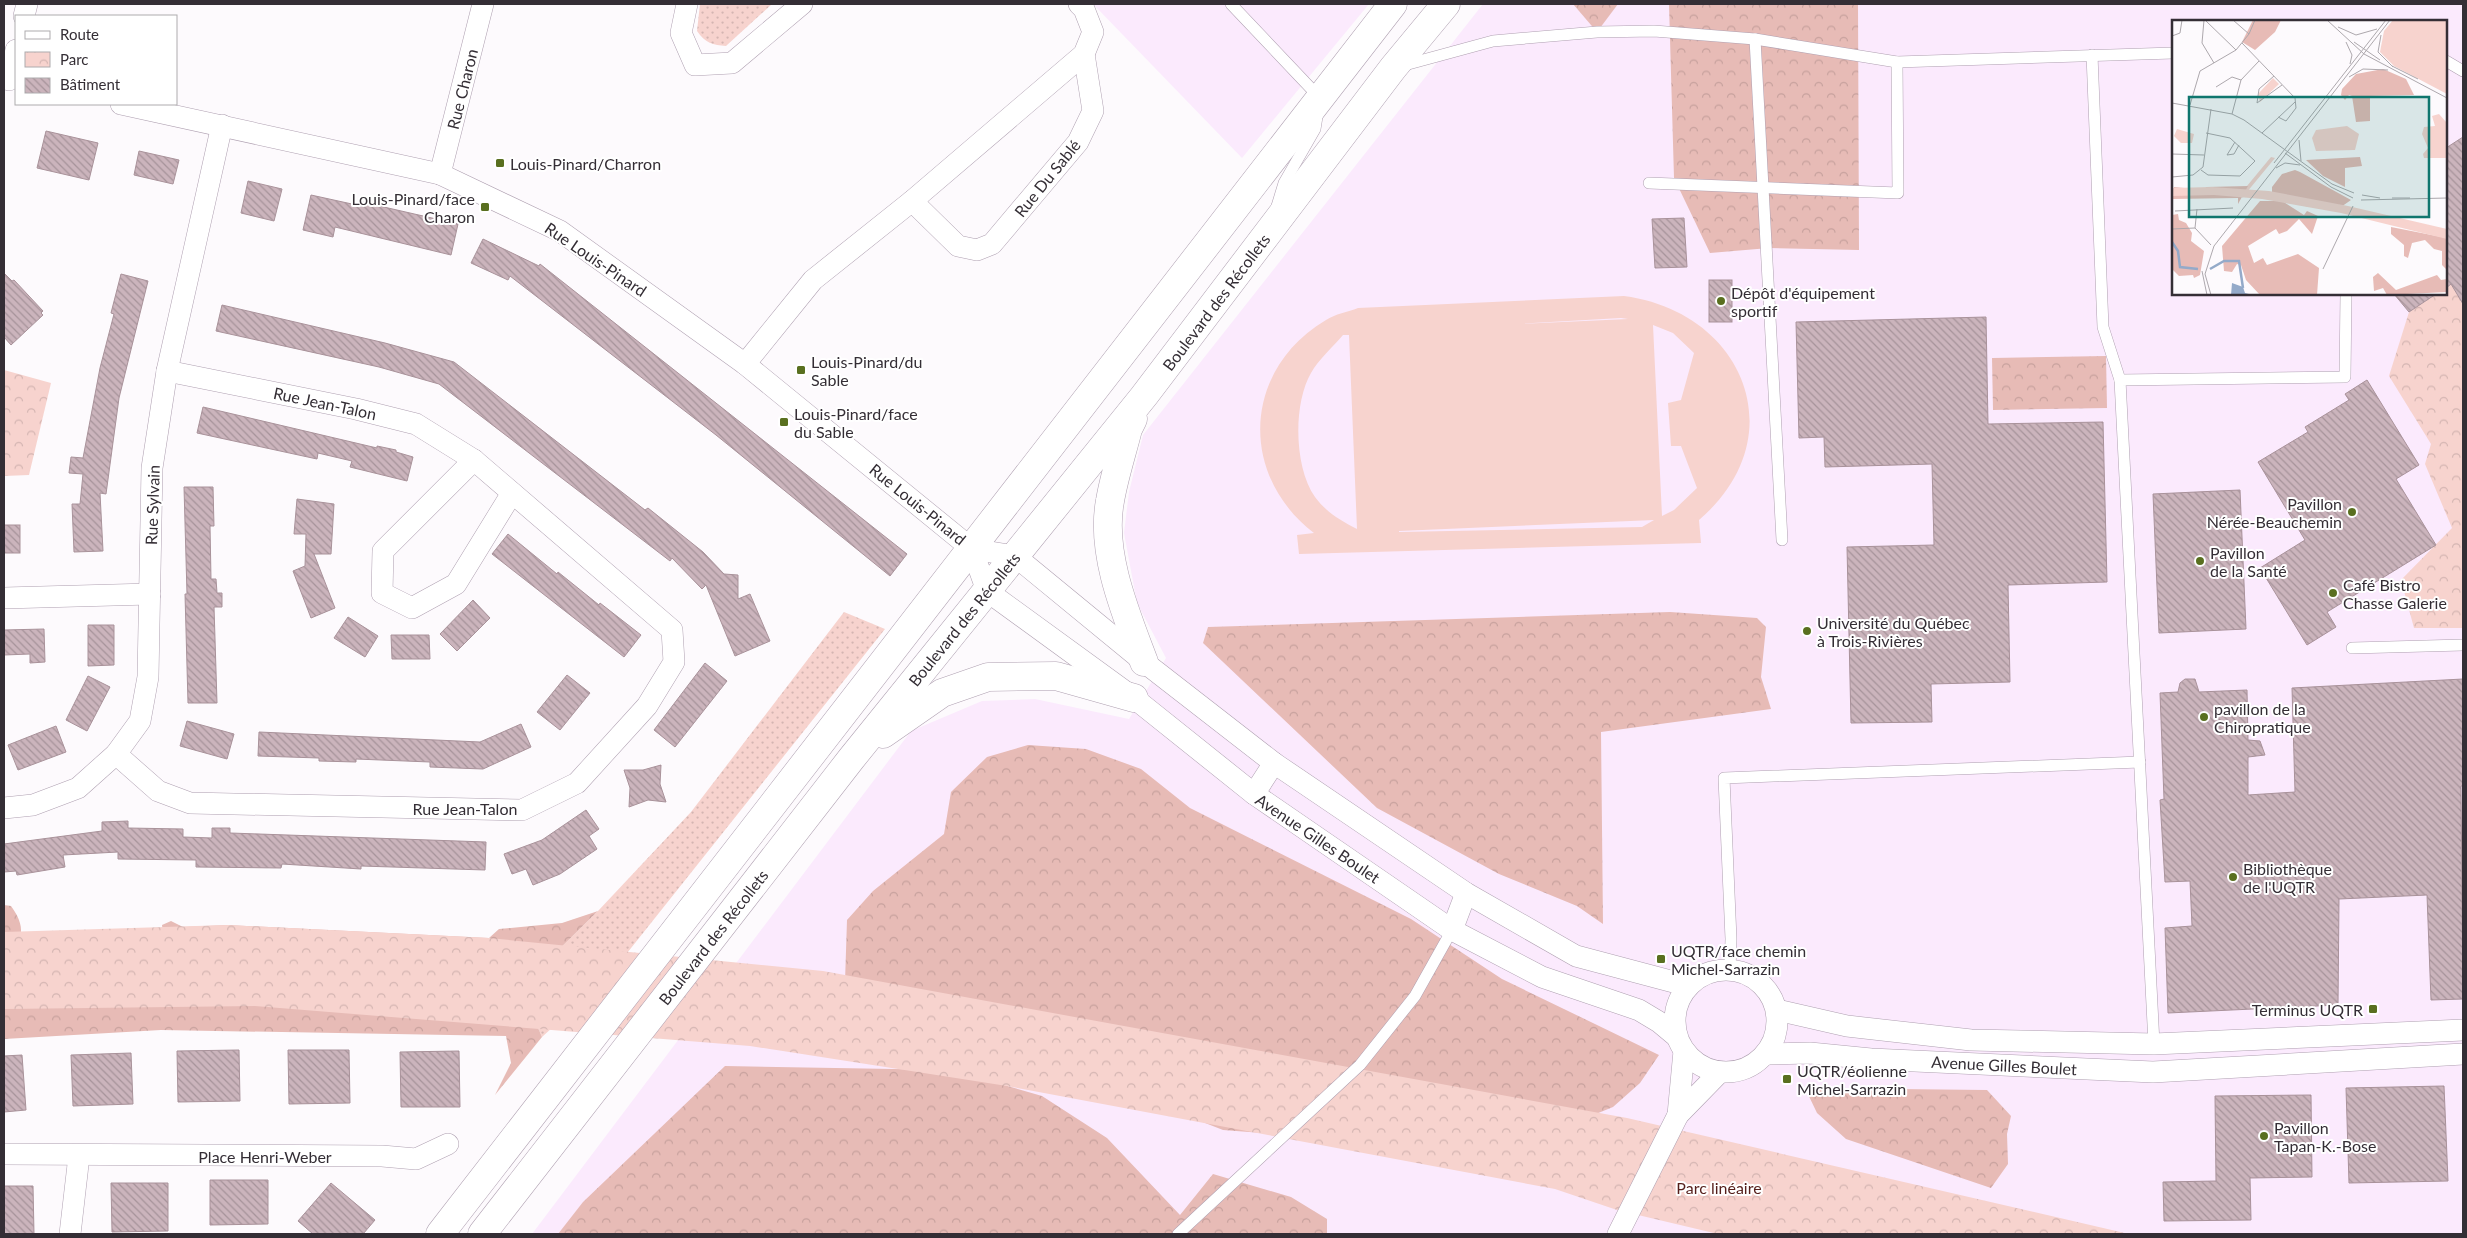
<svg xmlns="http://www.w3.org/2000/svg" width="2467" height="1238" font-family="Lato,sans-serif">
	<defs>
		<pattern id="grass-dots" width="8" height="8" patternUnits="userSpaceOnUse" patternTransform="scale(1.25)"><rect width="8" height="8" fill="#f7d3ce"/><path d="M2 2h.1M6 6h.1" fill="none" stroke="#d4b5b2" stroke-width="1.8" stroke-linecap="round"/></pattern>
		<pattern id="forest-crowns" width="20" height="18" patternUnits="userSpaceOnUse" patternTransform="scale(1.25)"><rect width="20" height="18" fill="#e7bbb6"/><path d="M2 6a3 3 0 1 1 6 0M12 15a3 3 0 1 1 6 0" fill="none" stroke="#c7a19d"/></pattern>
		<pattern id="park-crowns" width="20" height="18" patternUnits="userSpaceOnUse" patternTransform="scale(1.25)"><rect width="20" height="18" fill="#f7d3ce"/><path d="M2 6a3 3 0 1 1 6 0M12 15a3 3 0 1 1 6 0" fill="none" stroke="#d4b5b2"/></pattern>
		<pattern id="building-back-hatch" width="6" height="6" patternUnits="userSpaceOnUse" patternTransform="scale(1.25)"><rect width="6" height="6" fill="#cbb4bc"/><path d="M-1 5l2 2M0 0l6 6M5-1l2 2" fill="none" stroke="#a6939a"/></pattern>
	</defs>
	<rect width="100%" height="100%" fill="#fdfafd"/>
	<g fill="#fbeafd" fill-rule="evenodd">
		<polygon points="1093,4 1369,4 1242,158"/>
		<path d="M1483,4H2463V1234H532L911,731L982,701L1035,699L1129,719L1166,658L1137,603L1124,533L1129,492L1143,435ZM2173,21H2446V294H2173Z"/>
	</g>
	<g fill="url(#grass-dots)">
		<path d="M700,4H772L726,46C713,45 705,43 697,31Z"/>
		<polygon points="844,612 885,629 608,977 542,1037 528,1005 537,971 598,911 691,812"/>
	</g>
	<g fill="url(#forest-crowns)">
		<polygon points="1573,4 1618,4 1597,32"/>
		<polygon points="1669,4 1858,4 1859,250 1769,248 1710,253 1674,178"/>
		<polygon points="2106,356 2107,408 1993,410 1992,358"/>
		<polygon points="1670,612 1757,618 1766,627 1761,677 1771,709 1601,732 1603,924 1577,906 1499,874 1377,808 1203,643 1208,627"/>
		<polygon points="1028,745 1086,749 1141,769 1190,808 1411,919 1502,979 1659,1055 1640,1083 1613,1107 1564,1127 1312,1137 1223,1130 845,982 847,920 873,891 944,834 951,792 987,757"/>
		<path d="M4,905L11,906C30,932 19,943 4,967Z"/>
		<polygon points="598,911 537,971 528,1005 542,1037 495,1095 511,1063 506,1036 161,1030 4,1039 4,987 163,934 162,925 171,921 183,927 228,925 489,938 499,929 562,923"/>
		<polygon points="725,1066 953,1070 1042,1096 1107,1138 1180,1215 1213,1174 1291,1197 1327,1219 1327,1234 558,1234 583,1202"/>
		<polygon points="1805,1088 1987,1090 2011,1116 2007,1134 2008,1164 1991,1188 1846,1139 1817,1113"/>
	</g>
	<g fill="url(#park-crowns)">
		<polygon points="2451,284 2463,304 2463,628 2414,628 2401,580 2452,528 2425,464 2431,444 2389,376 2409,312 2436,294 2446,294 2446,288"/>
		<polygon points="4,370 51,383 29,475 4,476"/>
		<polygon points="228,925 489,938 823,971 1627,1118 2129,1234 1718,1234 1617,1210 1555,1189 1007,1086 750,1046 255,1006 4,1009 4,932"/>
	</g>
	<path fill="#f7d3ce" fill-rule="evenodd" d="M1624,296C1744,312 1796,437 1699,520L1701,543L1299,554L1297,535L1314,533C1238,475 1243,369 1326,320C1335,314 1348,312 1358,308ZM1621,318L1628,319L1516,324ZM1653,325L1673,333L1694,353L1681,400L1668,403L1671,446H1681L1697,488L1674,510L1662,516ZM1343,335H1349L1357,529C1341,521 1326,512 1315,497C1294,467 1293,404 1311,373C1319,359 1333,347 1343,335ZM1654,520L1642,527L1399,532V531Z"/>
	<g fill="url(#building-back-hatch)" stroke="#a9929a">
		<polygon points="46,131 98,143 89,180 37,168"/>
		<polygon points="2463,137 2463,304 2451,284 2446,288 2446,148"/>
		<polygon points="139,151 179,160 173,184 134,175"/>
		<polygon points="248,181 282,189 274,221 241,213"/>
		<polygon points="311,195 361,206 362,202 458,224 451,255 335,227 333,237 303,230"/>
		<polygon points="1684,218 1687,267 1655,268 1652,219"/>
		<polygon points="483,239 539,266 540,264 907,554 890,576 716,435 510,276 508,280 471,263"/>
		<polygon points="4,273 12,281 14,280 43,311 41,313 43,315 11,345 4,337"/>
		<polygon points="121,274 148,281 119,398 106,494 100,493 103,551 74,552 72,504 80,504 83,474 69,473 71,457 83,458 100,368 114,314 111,313"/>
		<rect x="1709" y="280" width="23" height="42"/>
		<polygon points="2394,294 2436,294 2409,312"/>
		<polygon points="222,305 385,343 454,362 645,510 648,508 703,552 724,574 738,575 738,599 750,594 770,641 735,656 706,585 702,589 672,558 670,561 439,384 379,367 216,331"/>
		<polygon points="1986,317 1988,424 2103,422 2107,582 2008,585 2010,682 1931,684 1932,722 1851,723 1847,547 1934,545 1932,464 1825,467 1824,437 1799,438 1796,322"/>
		<polygon points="2367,380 2419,465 2396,479 2436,545 2327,612 2336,627 2307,645 2260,568 2305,540 2258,462 2308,432 2305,427 2349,400 2345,394"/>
		<polygon points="203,407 377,448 377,446 396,450 396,452 413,457 407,481 350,467 352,461 318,453 317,459 197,433"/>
		<polygon points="184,487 213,487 214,526 210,526 211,579 216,579 217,593 222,593 222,607 214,607 217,703 188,703 185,594 187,594"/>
		<polygon points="2240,490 2246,629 2159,633 2153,494"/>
		<polygon points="297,499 334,504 331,554 314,554 335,608 311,618 293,571 305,566 306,534 294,534"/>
		<rect x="4" y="525" width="16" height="28"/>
		<polygon points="508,534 557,574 558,572 599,605 600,603 641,635 624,657 492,554"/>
		<polygon points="473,600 490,618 457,651 440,634"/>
		<polygon points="348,617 378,636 365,657 334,638"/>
		<polygon points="88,625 114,625 114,665 88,666"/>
		<polygon points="44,629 45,662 30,663 30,654 4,655 4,630"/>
		<polygon points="391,635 429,635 430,659 392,659"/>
		<polygon points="705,663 727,681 675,747 654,730"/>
		<polygon points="567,675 590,693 560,730 537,712"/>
		<polygon points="88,676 110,687 87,731 66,720"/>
		<polygon points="2185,679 2195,679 2199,692 2247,690 2248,740 2260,741 2265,755 2248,757 2248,795 2295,792 2292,688 2463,679 2463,786 2461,786 2463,999 2431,1000 2427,895 2339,899 2338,1005 2168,1013 2165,928 2192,926 2190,881 2165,882 2160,800 2164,799 2160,693 2178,692 2180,683"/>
		<polygon points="187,721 234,734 227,759 180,746"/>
		<polygon points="521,724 531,747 483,769 430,767 430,762 356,759 356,762 319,761 319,758 258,756 259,732 480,742"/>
		<polygon points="56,726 66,752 18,770 8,745"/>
		<polygon points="661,765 660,784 666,802 648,800 629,807 630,788 624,770 643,770"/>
		<polygon points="586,810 599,829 589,836 597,849 560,874 533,885 526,869 512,874 504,854 542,840"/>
		<polygon points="128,821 128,828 183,829 183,837 212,838 212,828 230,828 230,833 486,842 485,870 361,866 361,869 282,864 281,868 196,867 196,860 118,859 118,852 63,855 65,867 17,875 16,871 4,872 4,844 102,831 102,822"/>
		<polygon points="239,1050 240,1101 178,1102 177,1051"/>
		<polygon points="288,1050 349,1050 350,1103 289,1104"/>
		<polygon points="459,1051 460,1107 401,1107 400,1052"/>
		<polygon points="131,1053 133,1104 73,1106 71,1055"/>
		<polygon points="22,1055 26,1110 4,1112 4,1056"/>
		<polygon points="2444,1086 2448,1181 2349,1183 2346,1088"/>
		<polygon points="2311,1095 2312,1177 2250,1178 2251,1220 2164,1221 2163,1182 2216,1181 2215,1096"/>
		<polygon points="210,1180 268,1180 268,1224 210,1225"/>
		<polygon points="111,1183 168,1183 168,1231 112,1232"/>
		<polygon points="331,1183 375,1220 363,1234 313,1234 298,1221"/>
		<polygon points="4,1186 33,1186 34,1234 4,1234"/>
	</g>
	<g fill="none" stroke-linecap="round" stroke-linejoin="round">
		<defs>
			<g id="service">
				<polyline points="1231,4 1320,98 1315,129 1284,183 1277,206"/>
				<polyline points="1755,39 1782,540"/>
				<polyline points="2092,55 2103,327 2120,380"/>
				<polyline points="2446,61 2463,71"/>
				<polyline points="1401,66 1493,41 1597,32 1654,31 1755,39 1897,62 2173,53"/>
				<polyline points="1649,183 1898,193 1897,62"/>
				<polyline points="2352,648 2463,645"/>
				<polyline points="1730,970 1731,939 1724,778 2140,762"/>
				<polyline points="2154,1044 2120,380 2345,377 2346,294"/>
				<polyline points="1178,1234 1360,1065 1415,996 1452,930"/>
			</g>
			<g id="minor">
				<polyline points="687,4 681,33 695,65 732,63 802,4"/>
				<polyline points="24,16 27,4"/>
				<polyline points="9,80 16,50"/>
				<polyline points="121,104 440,174 560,231 745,364 972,549 1015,556 1144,662 1274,763 1466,893 1576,956 1689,986"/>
				<polyline points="440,174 483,4"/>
				<polyline points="912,201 958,246 977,250 992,244 1078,142 1093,111 1084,54"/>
				<polyline points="745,364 813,280 912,201 1084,54 1093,32 1084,9 1079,4"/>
				<polyline points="474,460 383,551 382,593 412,608 456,584 512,493"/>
				<polyline points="972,549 987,591 1134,698 1254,794 1452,930 1542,977 1639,1010 1659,1022 1677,1037"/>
				<polyline points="4,598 150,594"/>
				<polyline points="116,754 158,791 190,803 522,810 577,783 647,706 674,662 672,630 474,460 416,424 356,409 167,371"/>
				<polyline points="1254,794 1274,763"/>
				<polyline points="4,808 33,805 78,788 116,754 140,721 148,677 152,468 167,371 222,125"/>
				<polyline points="1452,930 1466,893"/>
				<circle cx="1726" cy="1021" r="51"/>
				<polyline points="1777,1010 1847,1026 1971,1040 2154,1044 2463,1030"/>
				<polyline points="1684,1051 1678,1115 1720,1072"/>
				<polyline points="1767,1054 1810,1053 1871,1059 2153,1072 2463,1054"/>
				<polyline points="4,1154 382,1156 416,1159 448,1144"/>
				<polyline points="70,1234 79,1156"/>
				<polyline points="1618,1234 1678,1115"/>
			</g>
			<g id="secondary">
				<path d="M1133,419L1128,429C1122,453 1114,477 1110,501C1100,553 1126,614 1144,662"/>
				<polyline points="883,734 942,693 988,677 1056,676 1134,698"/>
				<polyline points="440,1234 1393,4"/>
				<polyline points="482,1234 851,759 1144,396 1393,68 1446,4"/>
			</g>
		</defs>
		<use href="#service" stroke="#afa0b1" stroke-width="12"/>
		<use href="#minor" stroke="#afa0b1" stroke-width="22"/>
		<use href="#secondary" stroke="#afa0b1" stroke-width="29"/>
		<use href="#service" stroke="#fff" stroke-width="11"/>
		<use href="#minor" stroke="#fff" stroke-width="21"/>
		<use href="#secondary" stroke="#fff" stroke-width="28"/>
	</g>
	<g fill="#596f1f" stroke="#fff" stroke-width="2">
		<rect x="495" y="158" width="10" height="10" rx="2.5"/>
		<rect x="480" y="202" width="10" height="10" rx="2.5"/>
		<circle cx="1721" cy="301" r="5"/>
		<rect x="796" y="365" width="10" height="10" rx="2.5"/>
		<rect x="779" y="417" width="10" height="10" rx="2.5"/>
		<circle cx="2352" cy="512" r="5"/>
		<circle cx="2200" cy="561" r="5"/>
		<circle cx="2333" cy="593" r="5"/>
		<circle cx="1807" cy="631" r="5"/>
		<circle cx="2204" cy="717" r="5"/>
		<circle cx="2233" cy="877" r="5"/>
		<rect x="1656" y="954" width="10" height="10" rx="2.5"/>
		<rect x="2368" y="1004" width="10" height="10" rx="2.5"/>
		<rect x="1782" y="1074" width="10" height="10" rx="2.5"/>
		<circle cx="2264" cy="1136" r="5"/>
	</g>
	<g text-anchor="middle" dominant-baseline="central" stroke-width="4" stroke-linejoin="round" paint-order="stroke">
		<g font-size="16" fill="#342e35" stroke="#fff">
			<text transform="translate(462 89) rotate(-76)">Rue Charon</text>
			<text transform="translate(1047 178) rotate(-51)">Rue Du Sablé</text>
			<text transform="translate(596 259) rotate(34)">Rue Louis-Pinard</text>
			<text transform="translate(1216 302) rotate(-53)">Boulevard des Récollets</text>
			<text transform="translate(325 403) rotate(12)">Rue Jean-Talon</text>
			<text transform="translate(918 504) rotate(39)">Rue Louis-Pinard</text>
			<text transform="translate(152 505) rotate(-88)">Rue Sylvain</text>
			<text transform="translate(964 619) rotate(-51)">Boulevard des Récollets</text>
			<text x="465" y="808">Rue Jean-Talon</text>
			<text transform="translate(1318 838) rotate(34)">Avenue Gilles Boulet</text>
			<text transform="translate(713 937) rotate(-52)">Boulevard des Récollets</text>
			<text transform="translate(2004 1065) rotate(3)">Avenue Gilles Boulet</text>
			<text x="265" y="1156">Place Henri-Weber</text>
		</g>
		<g font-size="16" fill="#342e35" stroke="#fff" text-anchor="start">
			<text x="510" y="163">Louis-Pinard/Charron</text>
			<text x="475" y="198" text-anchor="end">Louis-Pinard/face<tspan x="475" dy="18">Charon</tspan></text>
			<text x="1731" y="292">Dépôt d'équipement<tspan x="1731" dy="18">sportif</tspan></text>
			<text x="811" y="361">Louis-Pinard/du<tspan x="811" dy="18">Sable</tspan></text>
			<text x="794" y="413">Louis-Pinard/face<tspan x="794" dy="18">du Sable</tspan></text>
			<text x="2342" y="503" text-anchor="end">Pavillon<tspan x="2342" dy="18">Nérée-Beauchemin</tspan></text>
			<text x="2210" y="552">Pavillon<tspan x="2210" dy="18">de la Santé</tspan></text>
			<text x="2343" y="584">Café Bistro<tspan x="2343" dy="18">Chasse Galerie</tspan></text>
			<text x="1817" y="622">Université du Québec<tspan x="1817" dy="18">à Trois-Rivières</tspan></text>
			<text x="2214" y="708">pavillon de la<tspan x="2214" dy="18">Chiropratique</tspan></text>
			<text x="2243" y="868">Bibliothèque<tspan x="2243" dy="18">de l'UQTR</tspan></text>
			<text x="1671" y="950">UQTR/face chemin<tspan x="1671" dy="18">Michel-Sarrazin</tspan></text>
			<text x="2363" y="1009" text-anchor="end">Terminus UQTR</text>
			<text x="1797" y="1070">UQTR/éolienne<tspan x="1797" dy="18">Michel-Sarrazin</tspan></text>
			<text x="2274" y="1127">Pavillon<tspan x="2274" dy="18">Tapan-K.-Bose</tspan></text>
		</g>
		<g font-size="16" fill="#551f1b" stroke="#fff">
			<text x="1719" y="1187">Parc linéaire</text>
		</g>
	</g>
	<g transform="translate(2172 20)">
		<rect width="275" height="275" fill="#fdfafd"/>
		<path d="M101,58L107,64L88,82L86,74ZM99,137L103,138L70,178V172Z" fill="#f7d3ce"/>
		<path d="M81,0H109L103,12L83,30L70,22ZM211,49L234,59L242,75L198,76V101L184,102L180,76L177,75L173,80L169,75L170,69L184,54ZM188,137L190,146L173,148V167L151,156L134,140ZM123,150L128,152L179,180L169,187H136L100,173V167L110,154ZM76,166L66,184V178L0,179L2,167L33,170L34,167ZM88,181H110L132,195L135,191L146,196L140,214L127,199L115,211L107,214L104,209L76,226L82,243L91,238L95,245L126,234L147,248L145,275H88L74,260L69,245L65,244L60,252L52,251L50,226ZM6,194L7,200L14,203L20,213L19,221L32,231L28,255L22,258L21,255L7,256L0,249V195ZM219,207L275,218V250L270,245V231L262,229L253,220L240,223L236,238L232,236V225L219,214ZM206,253L224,270L265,255L269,260L275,259V272L215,275L211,268L202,271L201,257Z" fill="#e7bbb6"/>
		<path d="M221,0H275V74L222,46L208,32L212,11Z" fill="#f7d3ce"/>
		<path d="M267,94L275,103V138H252L251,134L256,128L250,114L252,107L263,106L260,96ZM5,109L22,114L20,123H9L2,116ZM40,167L97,171L176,186L275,209V219L169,193L90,179L42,175L0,176V168Z" fill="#f7d3ce"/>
		<path d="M175,106L187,114L183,130L144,131L140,118L144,110Z" fill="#f7d3ce"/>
		<path d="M60,263L71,267L73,273L81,275H59Z" fill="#94aac9"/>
		<path fill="none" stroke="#94aac9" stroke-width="2.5" d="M0,222L6,231L8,247L26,249M38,249L52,241H67L71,268"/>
		<path fill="none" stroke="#ada8ad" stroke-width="1" d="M32,0L30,23L42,43M33,0L64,30M61,0L77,14M155,0L192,34L275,78M166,7L184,15L205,9M209,15L206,32L221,47M0,16L8,13L10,0M174,22L180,35L178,44M182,22L208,40M70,23L123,78L124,88L114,101L106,97M220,46L246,59M102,56L87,69L85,83L110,65M177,57L191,49L216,50M44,67L60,57L69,60M0,83L60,94L72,100L160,164L182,173M18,85L28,51L64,30L77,14L83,0M60,94L69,60L87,41M90,113L123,82M127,120L129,141M63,122L55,135L62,134L67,125M113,133L159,167L181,178M0,134L32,135M102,143L214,0M104,148L113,143L128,145M29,150L36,155L68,156L83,141L58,118L34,113M0,157L21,155L31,147L39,89M190,175L208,178M220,178H238M189,180L275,178M3,191L61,188M23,208L25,189M0,209L23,208L39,225M151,249L181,186M30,251L35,275M39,275L33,254L42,226L218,0"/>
		<path fill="#0f766e" fill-opacity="0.15" stroke="#0f766e" stroke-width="2.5" d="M17,77H257V197H17Z"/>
		<rect width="275" height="275" fill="none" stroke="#342e35" stroke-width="2.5"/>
	</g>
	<rect width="2467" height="1238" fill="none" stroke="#342e35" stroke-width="10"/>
	<rect x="15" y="15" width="162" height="90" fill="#ffffff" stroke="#aeabae"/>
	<rect x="25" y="31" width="25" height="8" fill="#ffffff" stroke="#aeabae"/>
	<text x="60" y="40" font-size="15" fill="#342e35">Route</text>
	<rect x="25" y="52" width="25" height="15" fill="url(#park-crowns)" stroke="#aeabae"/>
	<text x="60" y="65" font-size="15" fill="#342e35">Parc</text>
	<rect x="25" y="78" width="25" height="15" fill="url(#building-back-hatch)" stroke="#aeabae"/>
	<text x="60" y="90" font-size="15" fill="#342e35">Bâtiment</text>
</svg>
